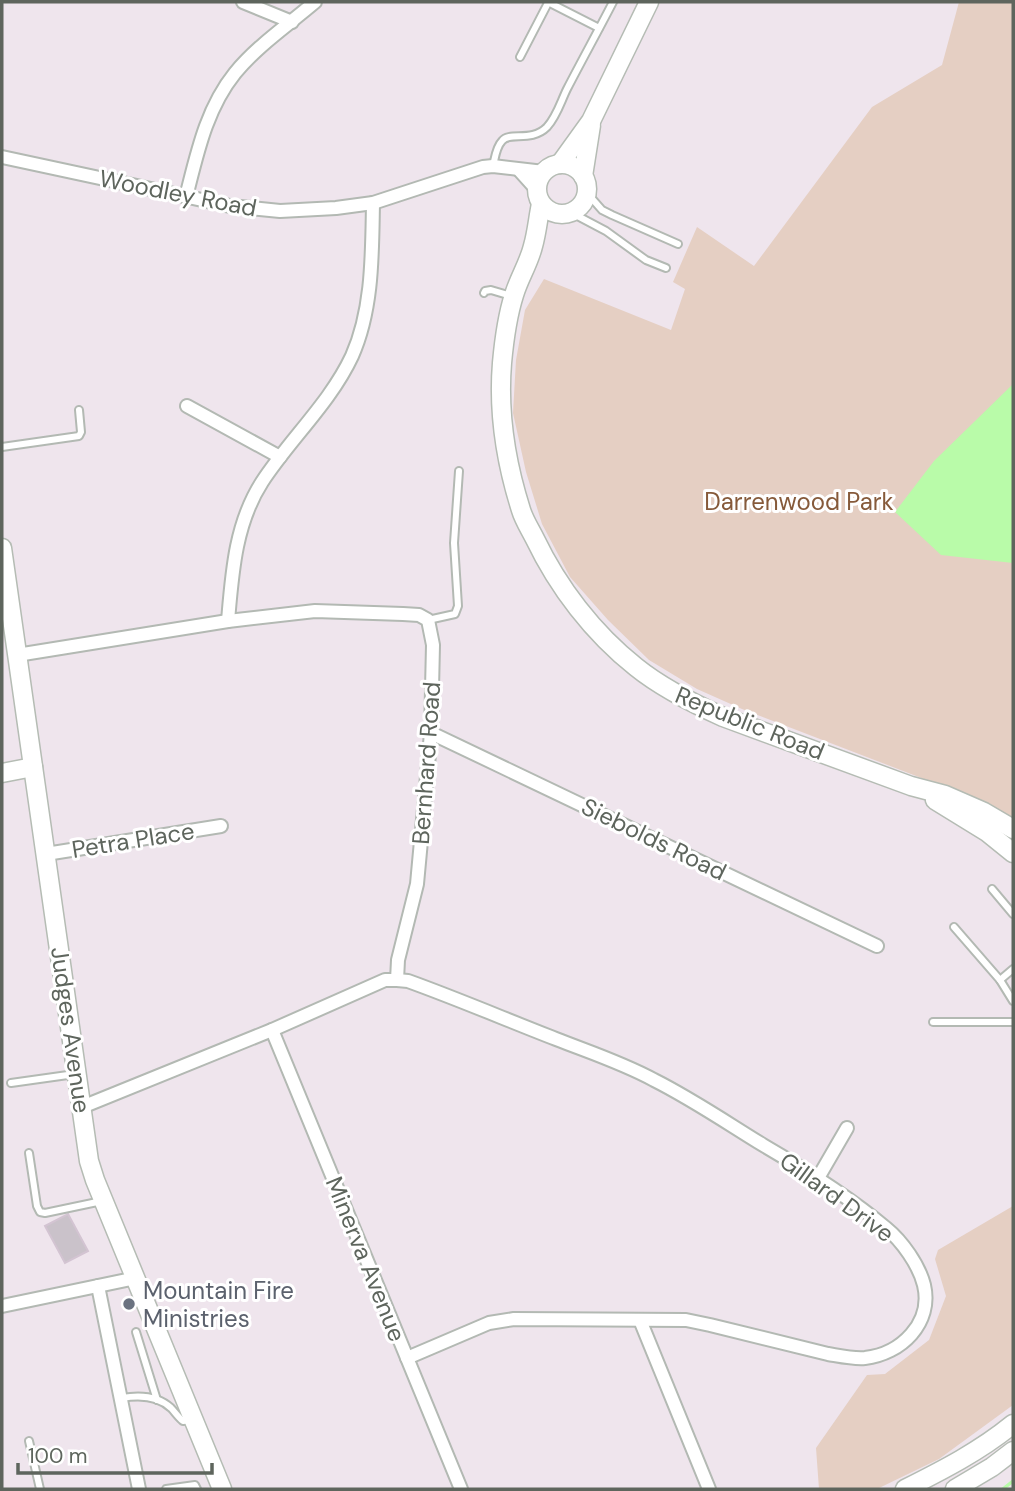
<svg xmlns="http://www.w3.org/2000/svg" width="1015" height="1491" font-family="'DM Sans',sans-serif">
	<rect width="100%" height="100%" fill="#efe5ed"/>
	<g fill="#e5cfc3">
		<polygon points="959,2 1013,2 1013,818 989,804 742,709 697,689 649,660 608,620 570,577 542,524 526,472 513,413 516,360 525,310 544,279 671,330 685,289 673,282 697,227 754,266 872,107 942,65"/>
		<polygon points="1013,1206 1013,1405 939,1459 877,1489 819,1489 816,1448 867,1375 885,1374 929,1340 946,1296 935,1259 938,1250"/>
	</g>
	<polygon fill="#b9fba9" points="1013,384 1013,563 941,555 895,512 934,461"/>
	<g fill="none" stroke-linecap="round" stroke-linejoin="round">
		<polyline stroke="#b9fba9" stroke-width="3.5" points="1003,1489 1013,1481"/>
	</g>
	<polygon fill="#cac2ca" stroke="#d3c4d2" stroke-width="2" points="68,1214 88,1251 65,1263 45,1226"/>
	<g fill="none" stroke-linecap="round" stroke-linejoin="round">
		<defs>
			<g id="lane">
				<polyline points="548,2 599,28"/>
				<polyline points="520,57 548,3"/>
				<path d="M493,166C495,158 496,147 502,141C510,131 531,143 547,127C557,116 561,101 567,89C582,60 598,31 613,2"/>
				<polyline points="587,193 602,210 612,215 678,244"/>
				<polyline points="570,212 606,231 646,260 666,268"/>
				<polyline points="484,293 485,291 491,290 511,296"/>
				<polyline points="2,447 79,436 81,432 79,410"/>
				<polyline points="428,620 455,614 458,606 454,543 459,471"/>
				<polyline points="992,889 1013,914"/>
				<polyline points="954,927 1000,980 1013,1001"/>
				<polyline points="1000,980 1013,969"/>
				<polyline points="933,1022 1013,1022"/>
				<polyline points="11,1083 75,1074"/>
				<polyline points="29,1153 37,1206 40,1212 45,1213 102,1201"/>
				<polyline points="136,1332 157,1400"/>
				<path d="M122,1398C139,1395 158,1396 171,1408C175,1412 178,1417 183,1421L192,1420"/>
				<polyline points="29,1441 40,1489"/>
				<polyline points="166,1489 195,1485 197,1489"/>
			</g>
			<g id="street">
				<polyline points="243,2 292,22"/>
				<polyline points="2,157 230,206 280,211 336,208 373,203 483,167 493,166 544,172"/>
				<polyline points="519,170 537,190"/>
				<path d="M186,197C197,154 206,109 235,73C257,46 288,25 315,2"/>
				<polyline points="187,406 280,457"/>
				<path d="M228,621C232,574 235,524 262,482C290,439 330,403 352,356C373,309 372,253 373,203"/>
				<polyline points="17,655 228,621 315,611 403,614 419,615 428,620 433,645 431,733 417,884 398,960 397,980"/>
				<polyline points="431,733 877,946"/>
				<polyline points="46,854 221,826"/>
				<polyline points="272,1030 461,1489"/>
				<path d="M82,1107L272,1030L385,980H397L408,981C458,999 507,1020 556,1039C589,1052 623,1063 654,1080C692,1099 727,1123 763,1145C806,1170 848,1196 886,1228C902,1241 919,1265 924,1285C933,1323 901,1354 865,1358C853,1359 840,1356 828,1354L710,1325L686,1320L514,1319L489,1323L407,1358"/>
				<polyline points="818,1178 847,1128"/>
				<polyline points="98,1286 139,1489"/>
				<polyline points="2,1306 136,1278"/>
				<polyline points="640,1320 709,1489"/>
			</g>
			<g id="secondary">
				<polyline points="560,164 591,121 649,2"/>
				<circle cx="562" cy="189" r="25"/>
				<polyline points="583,176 591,125"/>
				<path d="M541,204C538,218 537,232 533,246C529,263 519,278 514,295C507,317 504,341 502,363C498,412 506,463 521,510C524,520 530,529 535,539C558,587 593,633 636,667C662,688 692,703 723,717L911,786L945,795L984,812L1013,829"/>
				<polyline points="2,548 89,1161 95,1180 222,1489"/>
				<polyline points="2,773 33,767"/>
				<polyline points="935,800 987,832 1013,853"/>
				<path d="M905,1489C943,1470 980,1451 1013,1424"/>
				<polyline points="955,1489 992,1467 1013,1451"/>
			</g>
		</defs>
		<use href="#lane" stroke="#b3b9b3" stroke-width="10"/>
		<use href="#street" stroke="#b3b9b3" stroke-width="16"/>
		<use href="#secondary" stroke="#b5bcb4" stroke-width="21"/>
		<use href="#lane" stroke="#fff" stroke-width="6"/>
		<use href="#street" stroke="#fff" stroke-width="12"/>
		<use href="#secondary" stroke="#fff" stroke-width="18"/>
	</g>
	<circle fill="#6b7280" stroke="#fff" stroke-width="2.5" cx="129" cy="1304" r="7"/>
	<g text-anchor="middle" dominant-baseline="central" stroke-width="6" stroke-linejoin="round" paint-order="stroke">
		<g font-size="24" fill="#5e655d" stroke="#fff">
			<text transform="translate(178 193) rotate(11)">Woodley Road</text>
			<text transform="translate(750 723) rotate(22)">Republic Road</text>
			<text transform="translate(426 763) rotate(-86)">Bernhard Road</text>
			<text transform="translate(654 839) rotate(26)">Siebolds Road</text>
			<text transform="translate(133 840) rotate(-9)">Petra Place</text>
			<text transform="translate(71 1030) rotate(82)">Judges Avenue</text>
			<text transform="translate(837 1197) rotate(36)">Gillard Drive</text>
			<text transform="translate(366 1259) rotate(68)">Minerva Avenue</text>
		</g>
		<g font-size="24" fill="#865a3a" stroke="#fff">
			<text x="799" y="501">Darrenwood Park</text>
		</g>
		<g font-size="24" fill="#5b616d" stroke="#fff" text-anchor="start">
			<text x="143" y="1290">Mountain Fire<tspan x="143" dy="28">Ministries</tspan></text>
		</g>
	</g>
	<rect width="1015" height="1491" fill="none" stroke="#5e655d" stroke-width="7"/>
	<path d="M18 1463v10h194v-10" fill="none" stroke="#5e655d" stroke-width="3.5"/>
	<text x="28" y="1463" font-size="21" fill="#5e655d" stroke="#ffffff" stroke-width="5" paint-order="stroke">100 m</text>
</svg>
